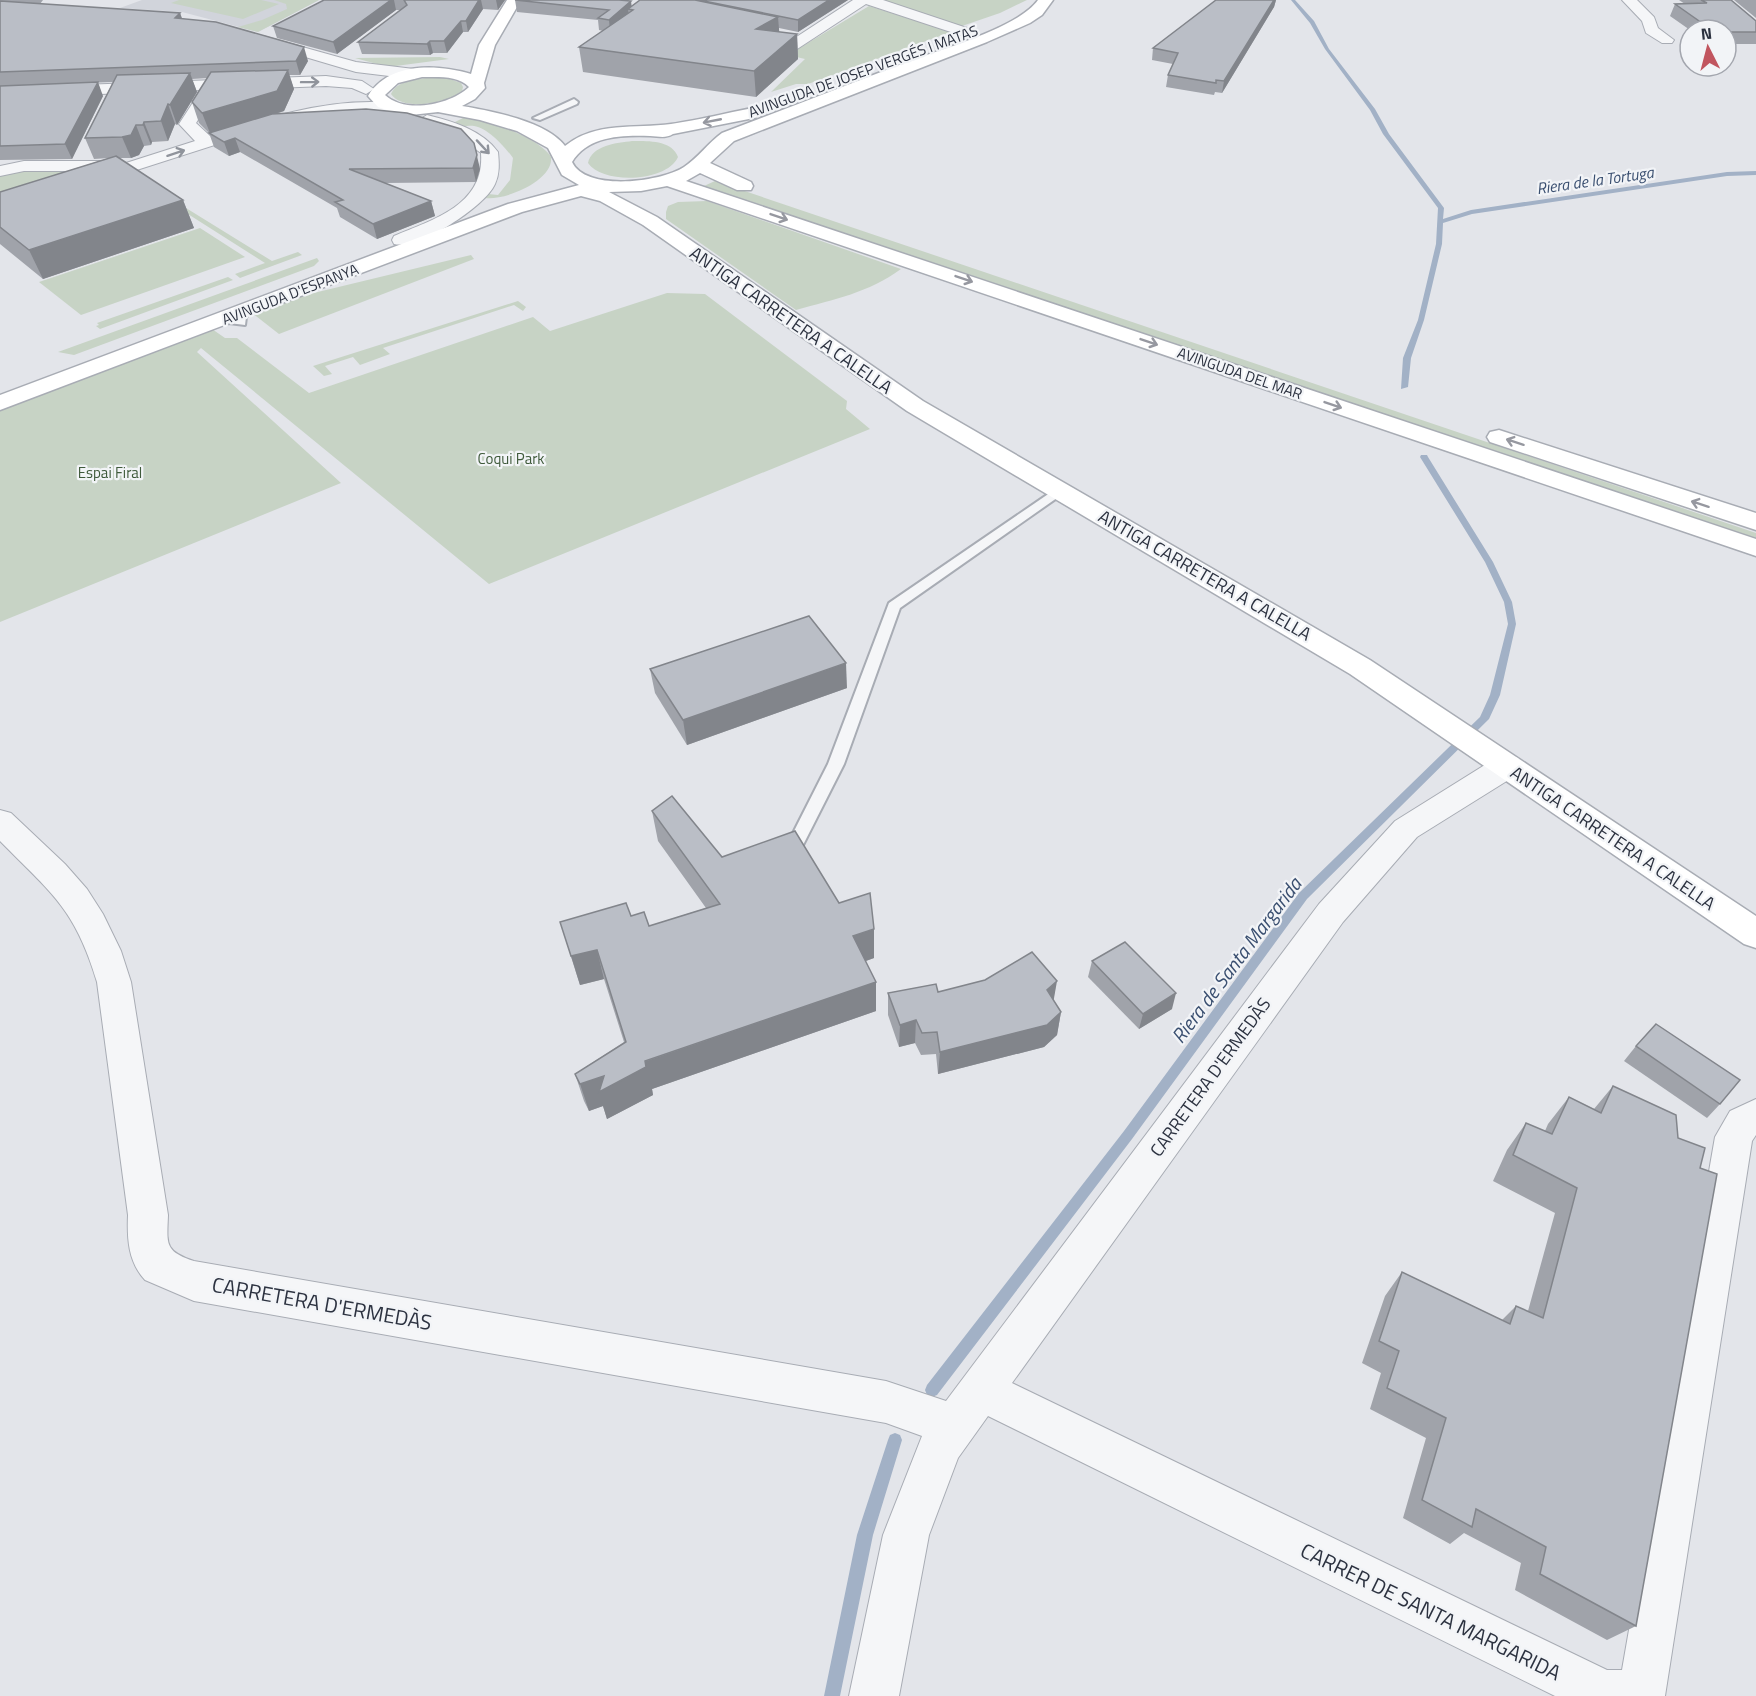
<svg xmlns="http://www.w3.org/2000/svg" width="1756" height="1696" font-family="'Titillium Web',sans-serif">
	<rect width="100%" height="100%" fill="#e3e5ea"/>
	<polygon fill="#d1d4db" points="142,0 319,0 258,32 182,12 120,8"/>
	<g fill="#c7d3c5">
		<polygon points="179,0 261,0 279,4 243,19 171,3"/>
		<polygon points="274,0 319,0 258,32 238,27 262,20 287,9 286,4"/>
		<polygon points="877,0 1027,0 1000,13 962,26"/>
		<polygon points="869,6 951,32 808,84 796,84 771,92 805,59 788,55"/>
		<polygon points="440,57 449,59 388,67 355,58"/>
		<path d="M426,78H447L461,83L463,87L462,91C448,103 403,112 391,94C397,81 413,80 426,78Z"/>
		<path d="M463,118C484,117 541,139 551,157C554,181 504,201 485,198L488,194L498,195L510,180L513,158C505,147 488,128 474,126C470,125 464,127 459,126L455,122Z"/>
		<path d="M632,141C648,141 672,140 678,157C667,182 603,185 588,163C592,145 617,143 632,141Z"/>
		<polygon points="118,168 0,204 0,174 7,171"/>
		<polygon points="715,181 1756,533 1756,542 704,186"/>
		<polygon points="152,187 272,261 298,252 302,255 240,278 235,274 265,263 147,188"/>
		<path d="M707,201L901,269C868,293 835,299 796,310L666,219V212L668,206L678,202Z"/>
		<polygon points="200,228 245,257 81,315 39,282"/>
		<polygon points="471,255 474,259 279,334 252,313 293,298"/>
		<polygon points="317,258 319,261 314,266 74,355 58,352"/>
		<polygon points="228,277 233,280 100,329 96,326 99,325 97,323"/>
		<polygon points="667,293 705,294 847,401 846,409 870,429 489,584 201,348 197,352 341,483 0,622 0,409 212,329 225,338 237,338 309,393 533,317 550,331"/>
		<polygon points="518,301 526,307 523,311 514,305 383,348 390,354 360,365 353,357 325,366 332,374 324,376 313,366"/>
	</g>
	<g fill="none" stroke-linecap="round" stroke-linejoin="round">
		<g fill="#a2b1c6" fill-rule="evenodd">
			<polygon points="1291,0 1295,0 1314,21 1329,49 1375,109 1389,134 1444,208 1443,219 1471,210 1727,172 1756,171 1756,175 1727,176 1472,214 1443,223 1442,244 1424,320 1411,358 1408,387 1401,389 1403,358 1418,320 1436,244 1438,208 1383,134 1370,110 1325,49 1310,23"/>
			<polygon points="1421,455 1427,455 1428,457 1493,562 1512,602 1516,624 1500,695 1489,719 1307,899 1132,1139 937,1395 932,1397 927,1395 925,1390 927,1385 1124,1131 1299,893 1480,717 1490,695 1508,624 1504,602 1485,562 1420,457"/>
			<polygon points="895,1433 900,1435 902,1440 873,1535 840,1696 824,1696 857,1535 888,1440 890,1435"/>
		</g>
		<defs>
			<g id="lane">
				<polygon points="574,99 578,102 577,104 540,120 533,118"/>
				<polygon points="250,306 255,309 246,317 245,325 229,323 213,326 208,323 229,317 236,318 237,314"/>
				<polygon points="1060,486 1064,487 1066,490 1064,493 900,608 844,764 802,847 796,849 790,847 788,843 828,764 889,603"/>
			</g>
			<g id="street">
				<polygon points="853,0 883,0 973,30 975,33 973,36 963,36 866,4 788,55 778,55 776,52 778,49"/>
				<polygon points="1622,0 1637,0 1654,17 1658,28 1674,40 1672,43 1662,43 1646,33 1642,21"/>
				<polygon points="263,36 356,62 414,69 422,74 414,79 356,72 258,43 256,40 258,37"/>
				<path d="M326,76L362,81L374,89L366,94L352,88L326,86L217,90L196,123L210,136C263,119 318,101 375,102C384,102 395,100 401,107L393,112L348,111L280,124L93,184L87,183L84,179L87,175L99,171H24L0,176V166L24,161H119L126,163L195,141L179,124L201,90L0,98V88Z"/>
				<path d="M427,115C452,121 482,130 498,152C499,163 500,173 495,184C485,207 418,250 394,244L392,240L394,236C434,219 485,205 481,153L455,135L421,123L419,120Z"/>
				<path d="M1507,755L1518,758L1522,766L1518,774L1417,837L1343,922L1012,1383L1607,1670H1622L1715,1137L1730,1111L1756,1099V1135L1752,1141L1665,1696H1555L988,1416L958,1458L929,1535L899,1696H849L883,1535L922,1436L886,1423L194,1301L145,1280C128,1262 127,1238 128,1215L97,982C75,908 51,893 0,841V810L11,813L65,864L87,889L103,914L121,951L131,982L168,1215C167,1244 164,1251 194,1261L886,1381L946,1401L1319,904L1395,821L1496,758Z"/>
			</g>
			<g id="secondary">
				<path d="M507,0H521L495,45L484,83L485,88L475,99L462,106C491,111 546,121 565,146C596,121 635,129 671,124C699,120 726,113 753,108L759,109L762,113L759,117L673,134C665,139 658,136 650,136C621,135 588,136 572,162C586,192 661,182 684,167C698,158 708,143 722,133C783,110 845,86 907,62C941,49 1018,28 1038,0H1053L1042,15L1030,23L987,42L734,141L710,163L751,182L753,186L751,190H737L700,173L686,181L1756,539V556L667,186L641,191L609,192L657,217L923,401L1370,660L1756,916V948L1744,944L1350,674L907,411L643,225L600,201L581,196L522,212L0,410V395L508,204L579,185L562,175L548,148L517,131L480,120L438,112L411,115L396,113L378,107L368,96C389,62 436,64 471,74L479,45ZM422,77C437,77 458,75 469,87C450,105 405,114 385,95L398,83Z"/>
				<polygon points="1499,430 1756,513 1756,530 1490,442 1487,437 1490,432"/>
			</g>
		</defs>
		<use href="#lane" stroke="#a8acb4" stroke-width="4"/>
		<use href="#street" stroke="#a8acb4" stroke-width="2"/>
		<use href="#secondary" stroke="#a8acb4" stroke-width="3"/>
		<use href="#lane" fill="#f5f6f8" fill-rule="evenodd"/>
		<use href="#street" fill="#f5f6f8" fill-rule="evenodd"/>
		<use href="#secondary" fill="#fff" fill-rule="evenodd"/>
	</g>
	<g fill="#a0a3aa">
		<polygon points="0,0 43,0 40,4 180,13 182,18 308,61 300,75 289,75 294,89 284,111 276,114 480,169 476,182 385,183 431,201 435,216 377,239 340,217 337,208 240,152 229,156 214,147 209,133 199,123 192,102 208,78 192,79 197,92 177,125 175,124 168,141 152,142 151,145 144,146 139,155 131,158 119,158 183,200 194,228 43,279 0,244 0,192 109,158 94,159 85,138 113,82 0,86"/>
		<polygon points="324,0 505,0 498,10 483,9 468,32 463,32 447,53 433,53 430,55 362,54 358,42 401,10 396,10 337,54 277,38 273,26"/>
		<polygon points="515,0 631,6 640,0 639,0 848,0 798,32 779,28 779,32 797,34 798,59 756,97 583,72 579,47 603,31 599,30 598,20 517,12"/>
		<polygon points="1216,0 1276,0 1274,7 1222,93 1215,92 1214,95 1166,87 1168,75 1173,64 1152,60 1153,48"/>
		<polygon points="1679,0 1731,0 1756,21 1756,44 1726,44 1726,30 1690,30 1670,16 1675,4 1685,4"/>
		<polygon points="1734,0 1756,0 1756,18"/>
		<polygon points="0,86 103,96 72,159 0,160"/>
		<polygon points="650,669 847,688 687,745 655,693"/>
		<polygon points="652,811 722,857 839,903 874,958 866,961 876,1011 652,1089 653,1095 607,1119 603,1106 589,1111 584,1101 575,1074 624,1042 604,979 580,985 560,922 631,916 649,926 706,908 658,841"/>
		<polygon points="1092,961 1172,1009 1139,1029 1088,977"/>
		<polygon points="938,992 1054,1001 1061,1012 1057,1035 1044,1047 938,1074 936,1054 921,1055 915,1043 899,1047 888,1015 888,993"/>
		<polygon points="1636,1046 1720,1104 1707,1118 1624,1061"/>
		<polygon points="1613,1086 1678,1138 1700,1168 1636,1626 1607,1640 1515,1590 1521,1563 1464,1533 1450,1544 1403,1518 1426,1438 1370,1409 1381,1373 1362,1363 1385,1296 1402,1272 1502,1320 1516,1306 1528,1311 1555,1213 1493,1181 1507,1150 1526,1123 1545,1131 1548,1124 1569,1097 1594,1109"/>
	</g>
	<g fill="#82858b">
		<polygon points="391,0 394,0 396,10 337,54 333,42"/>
		<polygon points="479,0 481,0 483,9 468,32 466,21"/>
		<polygon points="496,0 505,0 498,10"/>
		<polygon points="829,0 848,0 798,32 798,20"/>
		<polygon points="1274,0 1276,0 1274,7 1222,93 1224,81"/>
		<polygon points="631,1 632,9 628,9 629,16 610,31 609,20"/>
		<polygon points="180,13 184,26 175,18"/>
		<polygon points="778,17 780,41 756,29"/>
		<polygon points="461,21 463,32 447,53 444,41"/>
		<polygon points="797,34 798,59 756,97 754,71"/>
		<polygon points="430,41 433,53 430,55 427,44"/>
		<polygon points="304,47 308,61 300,75 296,61"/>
		<polygon points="288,70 294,89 284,111 210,133 202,113"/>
		<polygon points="190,73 197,92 177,125 170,105"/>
		<polygon points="98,82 103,96 72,159 65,144"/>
		<polygon points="168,104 175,124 168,141 161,121"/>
		<polygon points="144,122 152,142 151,145 143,125"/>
		<polygon points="136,125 144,146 139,155 131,158 122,137"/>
		<polygon points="235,138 240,152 229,156 224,142"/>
		<polygon points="474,143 480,169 476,182 473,168"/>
		<polygon points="183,200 194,228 43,279 29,250"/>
		<polygon points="431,201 435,216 377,239 373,224"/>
		<polygon points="846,663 847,688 687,745 683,720"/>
		<polygon points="874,929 874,958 854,965 853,936"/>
		<polygon points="597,950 604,979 580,985 571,956"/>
		<polygon points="1057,981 1053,1004 1047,990"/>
		<polygon points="876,982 876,1011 652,1089 653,1095 607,1119 603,1106 589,1111 580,1084"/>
		<polygon points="1176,993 1172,1009 1139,1029 1143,1014"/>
		<polygon points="1061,1012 1057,1035 1044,1047 938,1074 940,1052"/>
		<polygon points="916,1020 915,1043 899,1047 900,1025"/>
	</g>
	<g fill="#babec6" stroke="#82858b" stroke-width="1.5">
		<polygon points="324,0 391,0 333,42 273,26"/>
		<polygon points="404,0 479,0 466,21 461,21 444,41 430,41 427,44 358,42 407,5"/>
		<polygon points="515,0 619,0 631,1 609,20 598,18 609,10"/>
		<polygon points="640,0 695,0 778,17 756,29 797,34 754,71 579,47 633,10 628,9"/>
		<polygon points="699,0 829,0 798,20"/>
		<polygon points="1216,0 1274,0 1224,81 1216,80 1216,83 1168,75 1178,53 1153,48"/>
		<polygon points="1701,0 1731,0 1756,21 1756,32 1726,32 1726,30 1712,30 1675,4 1707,3"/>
		<polygon points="0,1 180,13 175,18 216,22 304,47 296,61 0,72"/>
		<polygon points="288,70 277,91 202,113 192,102 211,72"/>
		<polygon points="190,73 170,105 168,104 161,121 144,122 143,125 136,125 131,135 122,137 85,138 117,75"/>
		<polygon points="98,82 65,144 0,146 0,86"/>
		<polygon points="366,109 407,113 461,129 474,143 477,155 473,168 349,169 431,201 373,224 335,202 343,200 235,138 224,142 209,133 272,114"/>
		<polygon points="116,156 183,200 29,250 0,227 0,192"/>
		<polygon points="809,616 846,663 683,720 650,669"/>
		<polygon points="672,796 722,857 795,831 839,903 870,893 874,929 853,936 876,982 645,1061 646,1067 599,1092 604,1076 580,1084 575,1074 626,1042 597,950 571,956 560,922 626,903 631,916 644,912 649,926 720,904 652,811"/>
		<polygon points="1125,942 1176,993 1143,1014 1092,961"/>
		<polygon points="1032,952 1057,981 1047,990 1061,1012 1047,1025 940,1052 937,1032 922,1033 916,1020 900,1025 888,993 936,984 938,992 985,980"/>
		<polygon points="1656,1024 1740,1080 1720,1104 1636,1046"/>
		<polygon points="1613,1086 1676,1115 1678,1138 1705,1148 1700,1168 1717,1174 1636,1626 1540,1574 1546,1547 1476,1509 1472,1527 1422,1500 1446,1418 1387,1388 1399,1351 1379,1341 1402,1272 1510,1324 1516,1306 1543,1318 1577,1188 1513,1155 1526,1123 1552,1134 1569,1097 1601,1113"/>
	</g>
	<defs><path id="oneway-shaft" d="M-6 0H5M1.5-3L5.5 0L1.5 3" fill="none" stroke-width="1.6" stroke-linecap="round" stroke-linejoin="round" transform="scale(1.5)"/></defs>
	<g stroke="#90949c">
		<use href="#oneway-shaft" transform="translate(310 82) rotate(-1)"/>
		<use href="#oneway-shaft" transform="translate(483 147) rotate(47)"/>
		<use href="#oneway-shaft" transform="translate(176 153) rotate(-18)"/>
	</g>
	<g stroke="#9698a0">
		<use href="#oneway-shaft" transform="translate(712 121) rotate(169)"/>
		<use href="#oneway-shaft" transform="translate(779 217) rotate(19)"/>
		<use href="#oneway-shaft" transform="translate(964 279) rotate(19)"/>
		<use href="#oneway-shaft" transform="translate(1149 342) rotate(19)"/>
		<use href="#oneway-shaft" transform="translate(1333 405) rotate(19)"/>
		<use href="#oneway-shaft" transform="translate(1515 442) rotate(-162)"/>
		<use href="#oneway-shaft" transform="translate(1700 504) rotate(-162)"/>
	</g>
	<g text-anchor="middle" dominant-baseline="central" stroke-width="4.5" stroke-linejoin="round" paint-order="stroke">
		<g font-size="15" fill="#2c3240" stroke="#f2f4f7">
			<text transform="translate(863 71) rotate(-20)">AVINGUDA DE JOSEP VERGÉS I MATAS</text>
			<text transform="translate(290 294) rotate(-21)">AVINGUDA D'ESPANYA</text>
			<text transform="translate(1240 373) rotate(19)">AVINGUDA DEL MAR</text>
		</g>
		<g font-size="15" fill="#3f5a3b" stroke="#f2f4f7">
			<text x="511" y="458">Coqui Park</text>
			<text x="110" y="472">Espai Firal</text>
		</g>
		<g font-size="16" font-style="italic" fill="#3a4f70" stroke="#f2f4f7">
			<text transform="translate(1595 180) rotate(-8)">Riera de la Tortuga</text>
		</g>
		<g font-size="18" fill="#2c3240" stroke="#f2f4f7">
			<text transform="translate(791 320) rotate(35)">ANTIGA CARRETERA A CALELLA</text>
			<text transform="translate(1205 575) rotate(30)">ANTIGA CARRETERA A CALELLA</text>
			<text transform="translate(1613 838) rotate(34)">ANTIGA CARRETERA A CALELLA</text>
			<text transform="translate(1210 1077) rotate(-54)">CARRETERA D'ERMEDÀS</text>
		</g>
		<g font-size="20" font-style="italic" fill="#3a4f70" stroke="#f2f4f7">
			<text transform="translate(1236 960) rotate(-53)">Riera de Santa Margarida</text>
		</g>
		<g font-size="21" fill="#2c3240" stroke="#f2f4f7">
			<text transform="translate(322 1303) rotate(10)">CARRETERA D'ERMEDÀS</text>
			<text transform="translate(1431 1611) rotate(26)">CARRER DE SANTA MARGARIDA</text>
		</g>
	</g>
	<g transform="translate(1708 48) rotate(354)"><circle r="28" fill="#f2f4f7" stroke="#a3a6ae" stroke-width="1.5"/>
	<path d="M0-4.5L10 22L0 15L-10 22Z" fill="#c1555f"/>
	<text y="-9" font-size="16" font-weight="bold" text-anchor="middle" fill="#2c3240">N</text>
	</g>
</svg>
